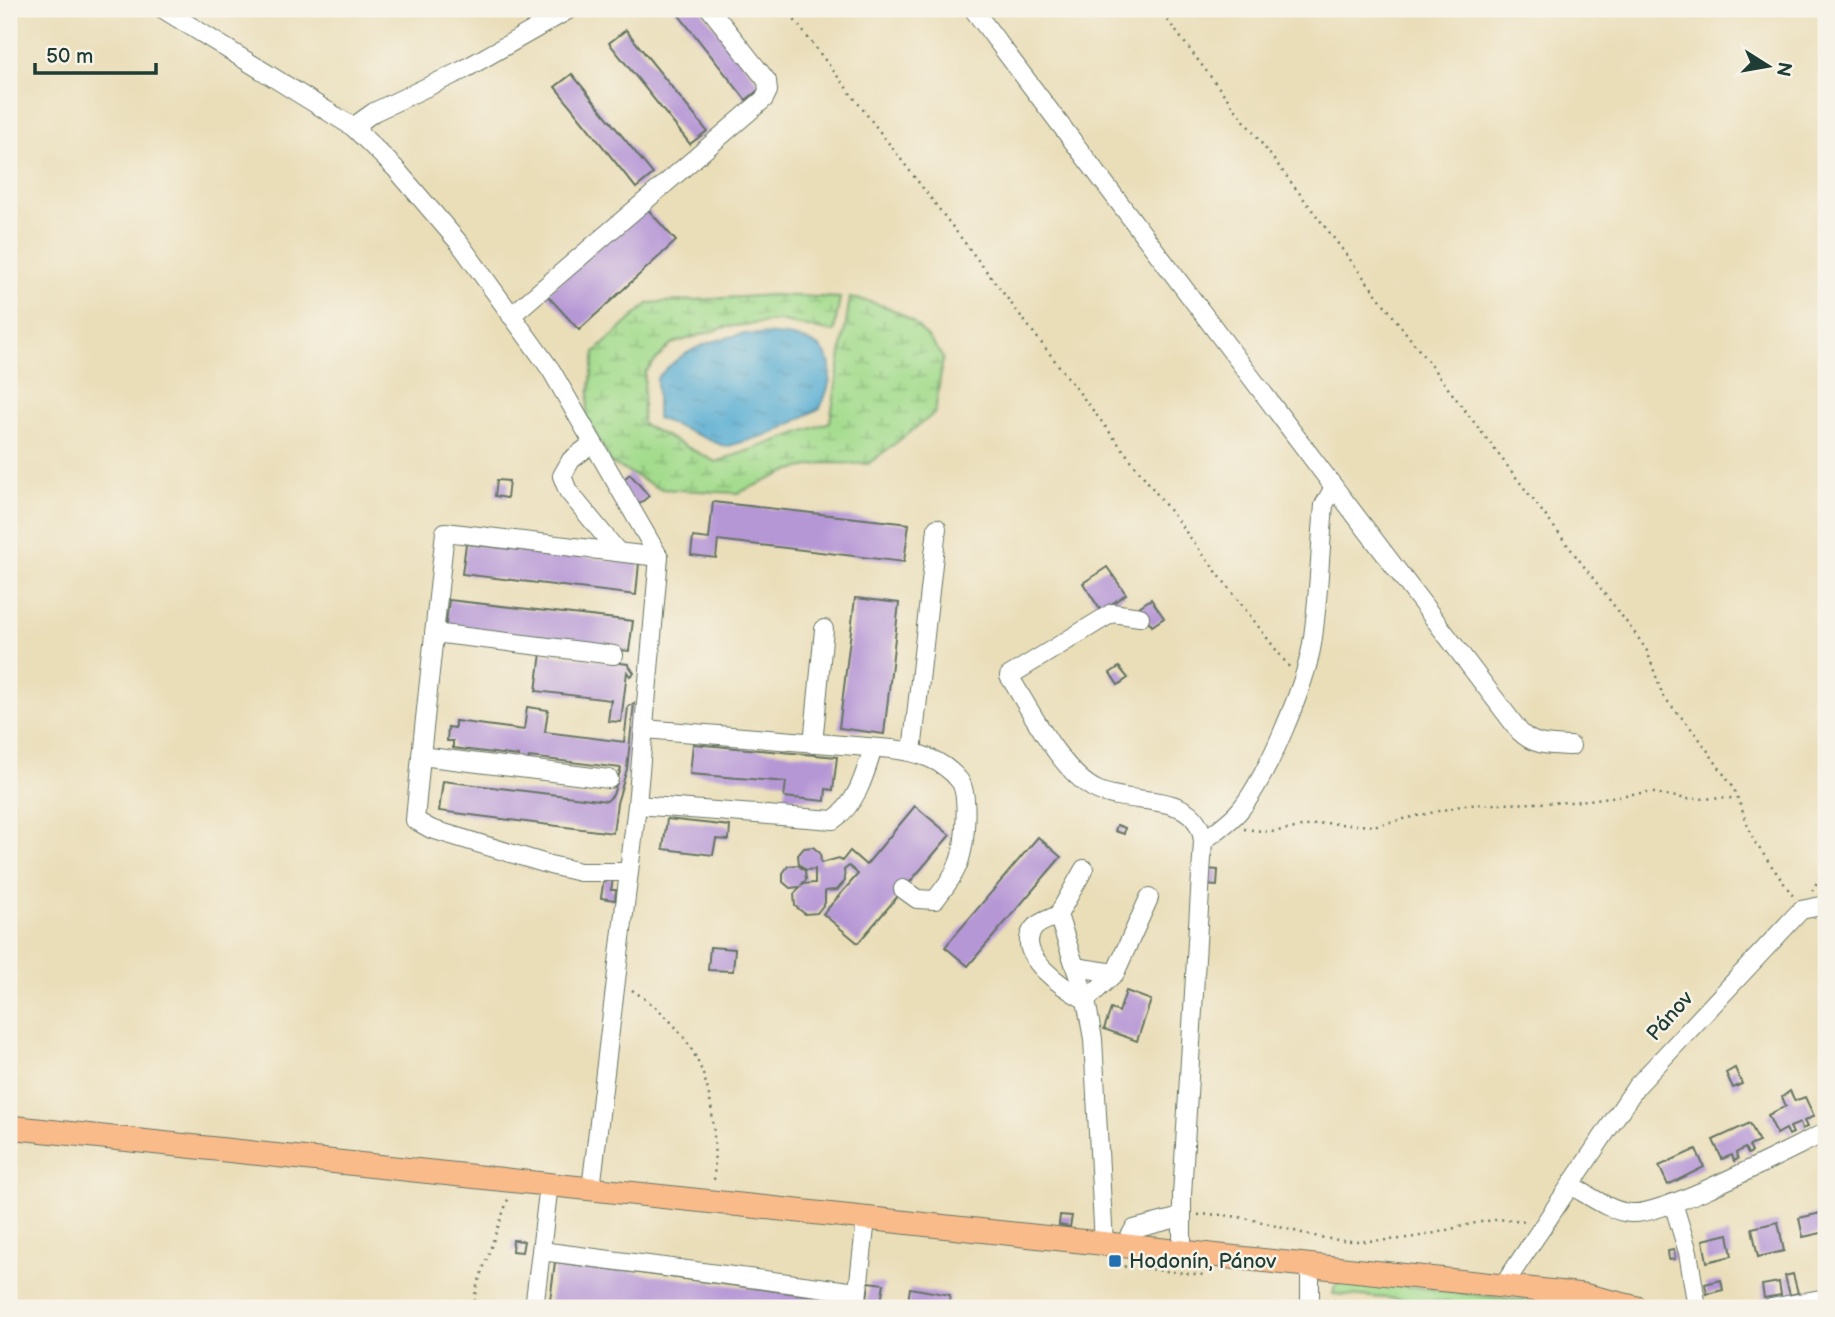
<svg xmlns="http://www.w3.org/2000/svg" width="1835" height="1317" font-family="'Balsamiq Sans',sans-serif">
	<defs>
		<pattern id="wetland-marsh" width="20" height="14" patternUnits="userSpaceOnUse" patternTransform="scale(1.75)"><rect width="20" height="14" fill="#a4dc8e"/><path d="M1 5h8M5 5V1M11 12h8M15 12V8" fill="none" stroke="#85b475"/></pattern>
		<pattern id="water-ripples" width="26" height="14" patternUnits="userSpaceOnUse" patternTransform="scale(1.75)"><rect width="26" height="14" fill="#55acd2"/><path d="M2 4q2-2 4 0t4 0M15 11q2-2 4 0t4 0" fill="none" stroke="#468dab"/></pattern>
	</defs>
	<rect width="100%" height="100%" fill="#f7f3e8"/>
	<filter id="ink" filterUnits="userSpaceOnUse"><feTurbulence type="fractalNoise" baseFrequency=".0143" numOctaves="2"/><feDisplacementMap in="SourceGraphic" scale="14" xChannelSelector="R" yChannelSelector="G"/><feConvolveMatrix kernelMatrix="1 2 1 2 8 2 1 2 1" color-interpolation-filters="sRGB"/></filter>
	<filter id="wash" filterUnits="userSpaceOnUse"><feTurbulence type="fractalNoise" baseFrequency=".00686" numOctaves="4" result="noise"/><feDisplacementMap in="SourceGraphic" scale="28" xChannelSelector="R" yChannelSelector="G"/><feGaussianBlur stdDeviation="1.57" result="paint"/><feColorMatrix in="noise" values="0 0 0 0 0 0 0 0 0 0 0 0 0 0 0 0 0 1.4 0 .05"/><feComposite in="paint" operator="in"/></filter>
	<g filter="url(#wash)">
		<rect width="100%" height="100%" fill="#eadeb9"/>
		<path fill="#a4dc8e" stroke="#628c61" stroke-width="2" d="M1342,1281H1366L1582,1308C1498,1308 1416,1300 1333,1294L1335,1286Z"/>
		<path fill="url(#wetland-marsh)" stroke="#628c61" stroke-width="2" d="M772,295L840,298L834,332L778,321L726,327L671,344L645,372L642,424L716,462L830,422L850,298C896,305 918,319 943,358L935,413L868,464L824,463L791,470L738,493L660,489L611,463L586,416L595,352L649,303Z"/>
		<path fill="url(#water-ripples)" stroke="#3a7483" stroke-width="2" d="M743,334C796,334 855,337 820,408L776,432L726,447L657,418V378C682,350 707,341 743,334Z"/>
		<g id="blocks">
			<g fill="#b697d6">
				<polygon points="674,9 700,9 762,87 746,100"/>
				<polygon points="626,30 707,131 690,144 609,43"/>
				<polygon points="572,74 653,174 636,188 555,87"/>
				<polygon points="644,205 676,241 579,330 546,294"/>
				<polygon points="630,474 649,496 637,506 618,484"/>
				<polygon points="497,480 509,481 507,498 495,496"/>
				<polygon points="713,502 909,524 904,562 718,540 716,558 691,555 693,537 709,539"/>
				<polygon points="466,544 639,563 636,595 462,574"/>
				<polygon points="1107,567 1126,594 1101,611 1083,583"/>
				<polygon points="855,598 899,603 884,734 839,728"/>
				<polygon points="1151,599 1164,618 1152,626 1139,607"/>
				<polygon points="449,600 633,621 629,651 445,630"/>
				<polygon points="541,653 628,664 634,673 630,676 627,672 621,722 608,721 611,700 536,691"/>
				<polygon points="1119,667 1128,678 1118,685 1110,673"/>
				<polygon points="634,703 627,769 617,803 613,833 439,811 443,781 607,801 613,795 621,768 529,757 528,762 518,760 518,756 453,748 453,741 447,741 448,727 455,728 455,721 524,730 527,707 548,710 545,732 624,742 628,707"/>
				<polygon points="693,744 837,757 833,790 826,789 825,801 784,797 786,782 690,774"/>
				<polygon points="915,806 950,835 858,943 823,914 858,874 849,866 844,870 845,881 837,890 825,891 825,903 817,913 805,914 795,906 794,894 800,887 790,888 783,882 783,873 788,866 798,865 805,871 806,880 802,884 815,883 815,869 806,870 799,864 798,855 804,848 813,847 820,853 821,863 839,858 842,861 850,851 866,865"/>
				<polygon points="667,819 730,826 729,840 716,839 713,855 663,849"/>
				<polygon points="1117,825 1125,828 1124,834 1115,831"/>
				<polygon points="1038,837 1061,857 968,966 945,947"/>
				<polygon points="1206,869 1218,870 1217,886 1205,885"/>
				<polygon points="604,878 613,879 611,890 616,890 615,900 601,898"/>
				<polygon points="710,947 735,949 733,971 708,970"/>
				<polygon points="1126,991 1151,1000 1137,1041 1104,1029 1111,1009 1119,1012"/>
				<polygon points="1735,1068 1742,1084 1733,1088 1726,1073"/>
				<polygon points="1790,1091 1795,1101 1805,1097 1814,1116 1804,1121 1807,1127 1802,1129 1800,1123 1790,1127 1793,1133 1789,1135 1786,1129 1777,1134 1768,1115 1786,1106 1782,1097"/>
				<polygon points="1750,1123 1759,1142 1749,1146 1752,1152 1748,1154 1745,1148 1736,1153 1738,1159 1734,1161 1732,1155 1722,1159 1713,1140"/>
				<polygon points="1696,1149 1704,1167 1668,1185 1659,1166"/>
				<polygon points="1825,1212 1826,1232 1803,1237 1799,1218"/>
				<polygon points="1060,1215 1072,1216 1070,1227 1059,1225"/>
				<polygon points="1778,1222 1784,1251 1758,1257 1752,1228"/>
				<polygon points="1728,1234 1732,1256 1707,1262 1703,1240"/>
				<polygon points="513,1240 524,1241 522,1252 512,1251"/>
				<polygon points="1674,1250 1675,1259 1669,1260 1668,1251"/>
				<polygon points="555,1262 844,1300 843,1308 549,1308"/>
				<polygon points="1793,1274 1798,1293 1790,1295 1785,1276"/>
				<polygon points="1721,1280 1723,1290 1707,1294 1705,1284"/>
				<polygon points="869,1282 884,1284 880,1308 866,1308"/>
				<polygon points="1779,1282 1781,1295 1764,1298 1762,1285"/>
				<polygon points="910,1288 950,1295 948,1308 907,1308"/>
			</g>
		</g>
	</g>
	<g filter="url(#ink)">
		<use href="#blocks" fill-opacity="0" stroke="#667563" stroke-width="2"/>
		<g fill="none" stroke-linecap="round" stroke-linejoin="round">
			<defs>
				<g id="minor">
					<polyline points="163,9 353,127 395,168 460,244 551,370 659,557 637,805 591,1189"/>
					<polyline points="973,9 1334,487"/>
					<polyline points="353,127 374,112 463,70 570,9"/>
					<polyline points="511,316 764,99 768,91 767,81 710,9"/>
					<polyline points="593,443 571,460 562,476 568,491 618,552"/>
					<path d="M1140,617L1112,613L1009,676C1030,709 1062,774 1097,790C1134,807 1197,789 1203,841"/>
					<polyline points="434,633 614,655"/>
					<path d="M644,729L892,749C917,752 942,759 959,780C970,793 965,843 960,859C955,875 945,887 935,900L917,899L903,889"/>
					<polyline points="813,744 824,629"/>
					<polyline points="912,752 937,528"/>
					<polyline points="421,756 415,820 431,829 550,865 580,872 629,872"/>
					<polyline points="609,779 421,756 445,532 659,557"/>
					<path d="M637,805L833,820C857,804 865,774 873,748"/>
					<polyline points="1084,869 1058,915 1086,1000 1093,1039 1104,1244"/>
					<path d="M1058,915C1050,919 1039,922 1034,928C1012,955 1067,990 1086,1000L1115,973"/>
					<polyline points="1075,967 1115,973 1149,898"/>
					<path d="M1572,1186C1590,1196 1611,1212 1631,1213C1664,1216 1790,1149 1826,1132"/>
					<polyline points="1673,1203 1688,1252 1697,1308"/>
					<polyline points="1124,1246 1134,1229 1181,1217"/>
					<polyline points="541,1251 549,1184"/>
					<path d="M1182,1252V1195L1203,841C1215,832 1230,822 1240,810C1267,777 1305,686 1312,644C1319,598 1320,551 1324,505L1334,487L1520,732C1534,746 1551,745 1571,746"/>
					<polyline points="1503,1286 1636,1087 1801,910 1826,905"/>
					<polyline points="534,1308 541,1251 857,1292"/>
					<polyline points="856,1308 866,1219"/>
					<polyline points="1310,1308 1310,1265"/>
					<polyline points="1771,1308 1826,1298"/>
				</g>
				<polyline id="major" points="9,1127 1503,1286 1583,1295 1637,1308"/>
			</defs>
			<use href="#minor" stroke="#667563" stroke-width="20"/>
			<use href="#major" stroke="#667563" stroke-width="25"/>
			<g stroke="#667563" stroke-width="2.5" stroke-dasharray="2 5" stroke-linecap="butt">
				<polyline points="786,9 1290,668"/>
				<polyline points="1159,9 1637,636 1647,651 1663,696 1696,734 1734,789 1754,841 1793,896"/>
				<polyline points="1244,829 1271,832 1325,823 1373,826 1465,805 1573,802 1648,792 1688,799 1736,798"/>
				<polyline points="1812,891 1826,867"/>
				<path d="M632,990C709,1040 717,1100 714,1184"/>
				<path d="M1198,1215C1252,1210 1301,1241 1356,1241C1377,1241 1399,1240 1420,1236C1452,1231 1493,1213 1525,1222"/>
				<polyline points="1110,1265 1204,1275"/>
				<polyline points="1326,1300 1456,1308"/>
				<polyline points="474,1308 476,1289 508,1199"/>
			</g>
			<use href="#minor" stroke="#fff" stroke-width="18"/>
			<use href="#major" stroke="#fabb8b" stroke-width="23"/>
		</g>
	</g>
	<rect fill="#1f6fb2" stroke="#f7f3e8" stroke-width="2.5" x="1108" y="1254" width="14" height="14" rx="3.5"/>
	<g text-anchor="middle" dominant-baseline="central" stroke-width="5" stroke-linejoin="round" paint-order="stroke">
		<g font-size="21" fill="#1f3d34" stroke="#f7f3e8">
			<text transform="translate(1670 1016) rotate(-48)">Pánov</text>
		</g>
		<g font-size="21" fill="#1f3d34" stroke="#f7f3e8" text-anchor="start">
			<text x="1129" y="1261">Hodonín, Pánov</text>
		</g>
	</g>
	<rect width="1835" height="1317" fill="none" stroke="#f7f3e8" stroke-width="35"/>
	<g transform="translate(1768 66) rotate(101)" stroke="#f7f3e8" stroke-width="5" paint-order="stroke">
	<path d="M0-5L12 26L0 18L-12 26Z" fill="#1f3d34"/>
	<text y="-10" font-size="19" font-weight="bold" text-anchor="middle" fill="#1f3d34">N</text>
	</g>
	<path d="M35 63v10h121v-10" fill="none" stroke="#1f3d34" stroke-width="3.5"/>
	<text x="46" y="63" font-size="21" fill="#1f3d34" stroke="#f7f3e8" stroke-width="5" paint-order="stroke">50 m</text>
</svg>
